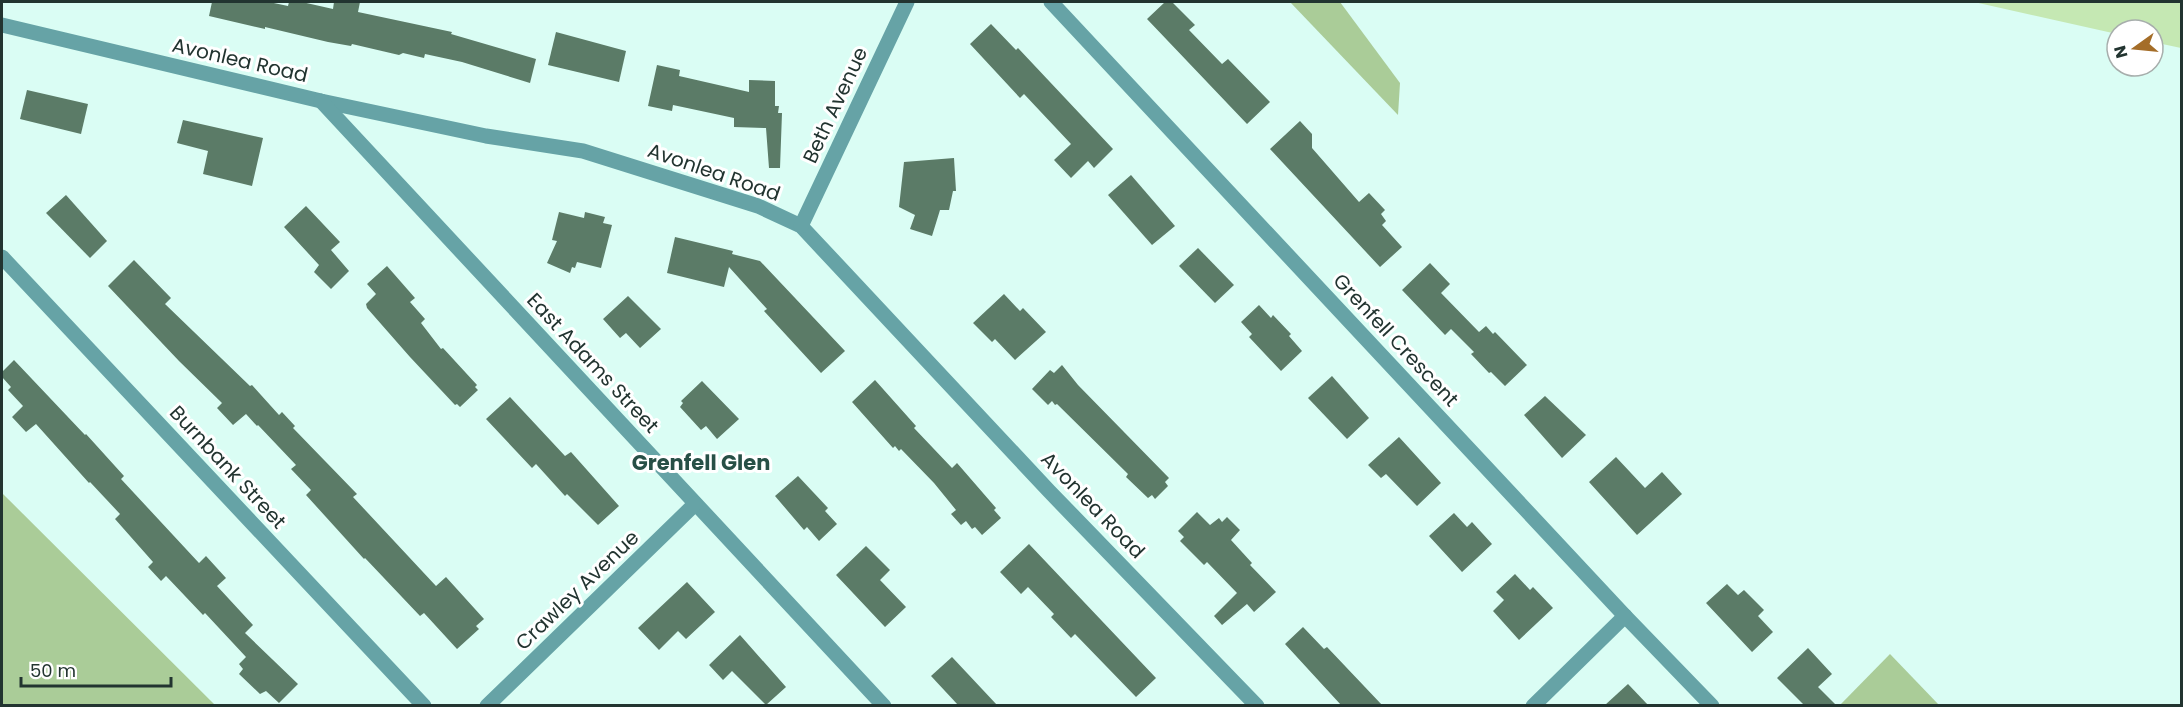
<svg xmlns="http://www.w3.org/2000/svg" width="2183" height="707" font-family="Poppins,sans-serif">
	<rect width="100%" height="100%" fill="#dafdf4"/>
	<polygon fill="#c5e8b3" points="1974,2 2181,2 2181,48 2153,42 2153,30 2117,30 2117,34"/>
	<g fill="#aacc98">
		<polygon points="1290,2 1340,2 1400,83 1398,115"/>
		<polygon points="2,493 215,705 2,705"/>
		<polygon points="1890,654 1939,705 1840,705"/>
	</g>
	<g fill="#5b7b67">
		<polygon points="212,2 269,2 288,6 289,2 302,2 333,9 334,2 360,2 358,12 452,32 451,34 536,59 530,83 462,62 425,54 424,58 403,53 399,55 352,44 351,46 328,42 265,27 265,29 209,16"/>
		<polygon points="1165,2 1172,2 1195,25 1189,30 1222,64 1228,59 1270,102 1247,124 1147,19"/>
		<polygon points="991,24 1016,50 1018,48 1113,149 1094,168 1088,161 1071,178 1054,160 1071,144 1024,94 1020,98 970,44"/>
		<polygon points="556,32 626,51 619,82 548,65"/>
		<polygon points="657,65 680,70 679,76 749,92 749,80 775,81 775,106 779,106 778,113 782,113 780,168 769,168 766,128 734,127 734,118 673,105 672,111 648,106"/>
		<polygon points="27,90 88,104 81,134 20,119"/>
		<polygon points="183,120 263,138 252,186 203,174 208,151 177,143"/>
		<polygon points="1300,121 1312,134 1312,148 1359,202 1369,193 1385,210 1381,214 1386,221 1382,225 1402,247 1380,267 1270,149"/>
		<polygon points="954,158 956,191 953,191 949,210 940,210 932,236 910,229 915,215 899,207 904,162"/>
		<polygon points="1131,175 1175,226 1152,245 1108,195"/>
		<polygon points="66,195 107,241 90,258 46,213"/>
		<polygon points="306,206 340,242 331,250 349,271 331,289 314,272 319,265 284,227"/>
		<polygon points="559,212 584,218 585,212 605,217 603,223 612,225 601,268 577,262 575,268 572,267 570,273 547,263 557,241 552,240"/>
		<polygon points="675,237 733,251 732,254 760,261 845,351 821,373 764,311 767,309 729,267 724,287 667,273"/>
		<polygon points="1198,248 1234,285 1215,303 1179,266"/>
		<polygon points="134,260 171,298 165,304 250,386 252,385 279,415 282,412 295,426 293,428 357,494 353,497 436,586 446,577 484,619 476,626 479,629 457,649 424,613 420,616 365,558 364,559 306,495 311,490 291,469 296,465 258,425 257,426 246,414 233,425 217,408 222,403 179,361 108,286"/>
		<polygon points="1430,263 1450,284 1441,293 1479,332 1486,326 1493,334 1495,332 1527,365 1505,386 1491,372 1489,373 1471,354 1474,352 1451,329 1445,335 1402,290"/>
		<polygon points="387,266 415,298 410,302 425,319 421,323 441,349 443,348 477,385 475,387 478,390 460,407 457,404 455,405 410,357 367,308 366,304 376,294 367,284"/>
		<polygon points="1004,294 1020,311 1023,308 1046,332 1015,360 995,339 992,342 973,323"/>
		<polygon points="628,296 661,329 640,348 626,333 620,338 603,319"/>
		<polygon points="1259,305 1271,318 1273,315 1291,334 1289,336 1302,351 1281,371 1249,337 1252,334 1241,322"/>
		<polygon points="14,360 85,435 86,434 124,476 121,479 199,563 206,556 226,578 217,586 253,625 245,633 298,684 279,703 266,691 260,694 239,674 243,669 239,664 246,657 205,613 203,615 166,576 161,581 148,567 153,562 115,519 120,514 90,482 89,483 36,424 26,432 12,417 23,406 8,390 11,387 2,377 2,372"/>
		<polygon points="1062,365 1078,385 1169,478 1165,482 1168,486 1155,499 1152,495 1148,498 1126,477 1128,474 1057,404 1055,405 1052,401 1048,405 1032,389 1050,370 1054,373"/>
		<polygon points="1332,376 1369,418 1347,439 1308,398"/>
		<polygon points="875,380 916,426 914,428 952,468 957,463 996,508 994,510 1001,518 982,535 975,527 972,529 966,521 961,525 951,514 956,510 934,483 901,449 899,451 895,446 893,448 852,402"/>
		<polygon points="702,381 739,419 717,439 706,426 701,430 680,407 683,403 681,401"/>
		<polygon points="1545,396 1586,435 1562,458 1524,415"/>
		<polygon points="510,397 565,456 571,452 619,506 598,525 567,494 565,496 536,464 532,468 486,419"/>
		<polygon points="1399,437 1441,483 1417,506 1386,474 1381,478 1368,465"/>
		<polygon points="1616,457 1645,488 1662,472 1682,494 1637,535 1589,482"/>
		<polygon points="798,476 828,508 825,511 837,524 819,541 807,527 804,530 775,496"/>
		<polygon points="1197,512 1210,525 1219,518 1222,522 1227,517 1240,530 1231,540 1252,563 1250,565 1276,592 1254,612 1247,604 1222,625 1214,616 1237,593 1207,562 1204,565 1180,541 1184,537 1178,531"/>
		<polygon points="1454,513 1467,527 1472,522 1492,544 1462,572 1429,536"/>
		<polygon points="1029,544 1156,678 1136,697 1075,634 1071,638 1051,617 1054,614 1028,587 1021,594 1000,572"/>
		<polygon points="866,546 890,570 880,580 906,607 885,627 836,575"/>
		<polygon points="1515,574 1530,590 1533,587 1553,608 1519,640 1493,611 1504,600 1496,592"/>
		<polygon points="687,582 715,612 686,639 678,631 659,650 638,628"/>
		<polygon points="1727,584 1738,595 1744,590 1764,610 1758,616 1773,632 1752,652 1706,603"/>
		<polygon points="1303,627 1324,649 1327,647 1382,705 1341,705 1285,644"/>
		<polygon points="740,635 786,687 766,705 732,671 723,680 709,665"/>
		<polygon points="1808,648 1832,674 1818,687 1836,705 1804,705 1777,678"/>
		<polygon points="952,657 997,705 958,705 931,676"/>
		<polygon points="1628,684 1648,705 1605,705"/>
	</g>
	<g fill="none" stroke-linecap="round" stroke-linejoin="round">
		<g stroke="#66a3a6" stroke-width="15">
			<polyline points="1051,2 1625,616 1712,706"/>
			<polyline points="2,25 321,101 486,136 583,151 758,206 801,226 1049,491 1257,706"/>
			<polyline points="321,101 884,706"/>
			<polyline points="801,226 907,2"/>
			<polyline points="2,257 424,706"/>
			<polyline points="487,706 695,504"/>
			<polyline points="1533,706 1625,616"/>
		</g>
	</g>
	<g text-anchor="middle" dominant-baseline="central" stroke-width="6" stroke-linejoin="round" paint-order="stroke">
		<g font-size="20" fill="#223430" stroke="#fff">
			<text transform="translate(240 60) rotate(13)">Avonlea Road</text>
			<text transform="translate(835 105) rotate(-65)">Beth Avenue</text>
			<text transform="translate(714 172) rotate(19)">Avonlea Road</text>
			<text transform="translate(1396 340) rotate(47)">Grenfell Crescent</text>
			<text transform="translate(593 363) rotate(47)">East Adams Street</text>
			<text transform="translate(228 467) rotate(47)">Burnbank Street</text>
			<text transform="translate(1093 505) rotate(46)">Avonlea Road</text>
			<text transform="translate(577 590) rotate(-44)">Crawley Avenue</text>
		</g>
		<g font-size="21" font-weight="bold" fill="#274f46" stroke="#fff">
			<text x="701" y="462">Grenfell Glen</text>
		</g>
	</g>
	<rect width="2183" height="707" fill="none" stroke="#223430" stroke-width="6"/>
	<g transform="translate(2135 48) rotate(255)"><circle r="28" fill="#ffffff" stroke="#a7aeac" stroke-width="1.5"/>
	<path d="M0-4.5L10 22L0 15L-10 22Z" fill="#a46d28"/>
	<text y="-9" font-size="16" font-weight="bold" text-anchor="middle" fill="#223430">N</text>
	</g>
	<path d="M21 677v9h150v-9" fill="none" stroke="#223430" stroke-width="3"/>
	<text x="30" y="677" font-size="18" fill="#223430" stroke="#ffffff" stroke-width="4.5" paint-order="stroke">50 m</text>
</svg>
